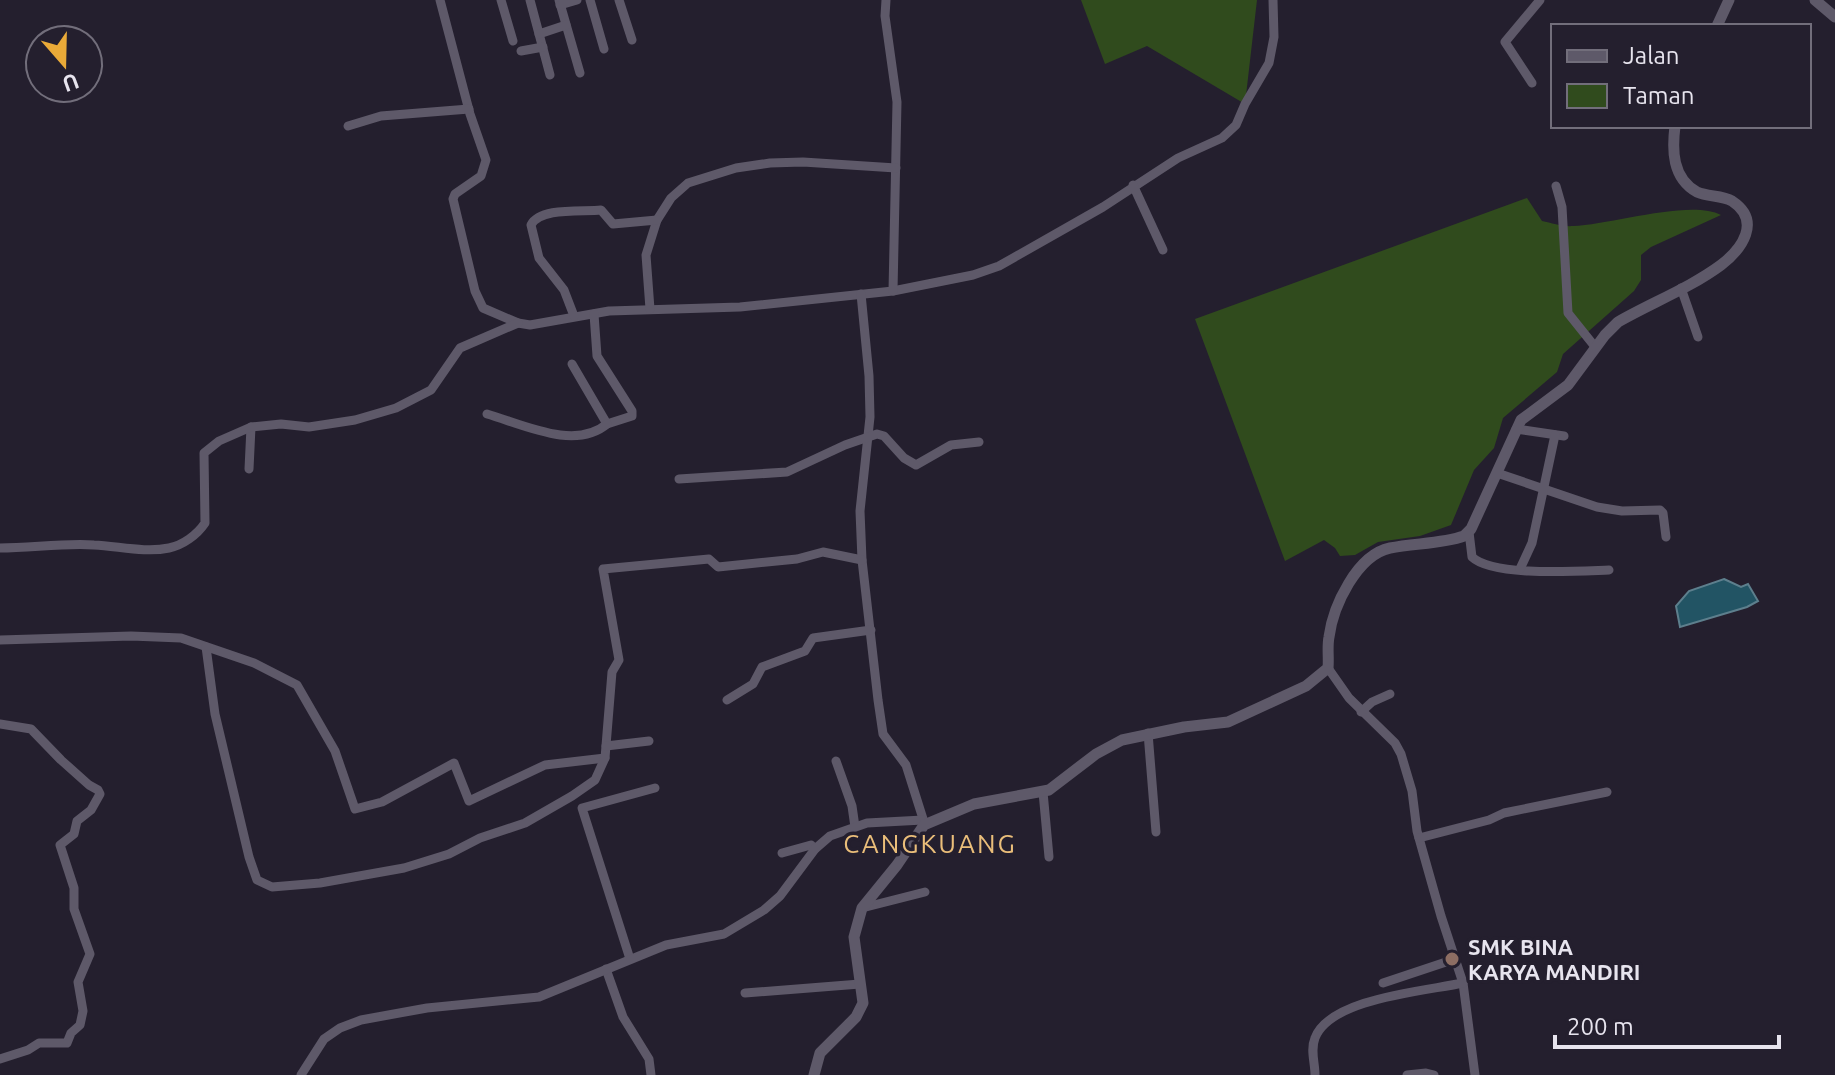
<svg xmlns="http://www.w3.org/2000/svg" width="1835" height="1075" font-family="Ubuntu,sans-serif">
	<rect width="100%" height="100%" fill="#241f2e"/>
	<g fill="#304b1d">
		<polygon points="1081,0 1257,0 1245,104 1147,46 1105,64"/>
		<path d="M1527,198L1542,221C1552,223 1563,227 1573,226C1611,225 1690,199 1721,215L1651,247L1641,255V280L1634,291L1563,354L1557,372L1503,418L1494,448L1474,470L1451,525L1420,536L1378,542L1355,555L1340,556L1335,548L1324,540L1285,561L1195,319Z"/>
	</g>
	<polygon fill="#225464" stroke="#5d7f8d" stroke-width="2" points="1724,579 1741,587 1748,584 1758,601 1747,607 1680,627 1676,606 1689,591"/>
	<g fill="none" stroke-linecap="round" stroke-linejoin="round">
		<g stroke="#5e5969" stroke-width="9">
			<polyline points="440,0 470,114 486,160 481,176 455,194 453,199 475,291 483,308 518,323 530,325 609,311 740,307 893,291 973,275 999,266 1103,207 1178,158 1222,138 1236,125 1245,104 1269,63 1274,37 1273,0"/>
			<polyline points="501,0 513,41"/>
			<polyline points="530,0 550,75"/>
			<polyline points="559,0 580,73"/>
			<polyline points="590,0 604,49"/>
			<polyline points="619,0 632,40"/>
			<polyline points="886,0 885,16 897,102 893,291"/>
			<polyline points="560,5 577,0"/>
			<polyline points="539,34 566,25"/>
			<polyline points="521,51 543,47"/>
			<polyline points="1532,83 1505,42 1540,0"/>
			<polyline points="348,126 381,116 469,109"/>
			<polyline points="1133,185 1163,250"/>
			<polyline points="1556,186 1562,207 1568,313 1596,348"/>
			<polyline points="1681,288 1698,337"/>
			<polyline points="861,294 869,376 870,417 860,511 862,560 878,700 883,734 906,765 924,822"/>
			<polyline points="650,309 646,255 657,220 671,198 688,183 736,168 770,163 803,162 896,168"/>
			<path d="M574,316L564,290L539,258L531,225C540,207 582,212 601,210L613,224L657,220"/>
			<polyline points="572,364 607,424 632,416 632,411 597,356 594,314"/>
			<path d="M487,414C522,424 575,451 607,424"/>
			<polyline points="1516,429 1564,436"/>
			<polyline points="249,469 251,427"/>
			<polyline points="1497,473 1597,507 1622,511 1660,510 1663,513 1666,537"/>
			<polyline points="679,479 787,472 845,445 877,434 884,436 904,458 916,465 951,445 979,442"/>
			<path d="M1469,532L1472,557C1493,577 1579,571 1609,570"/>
			<path d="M0,548C31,548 63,543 94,545C118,546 145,553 169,548C183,545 197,535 205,523L204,453L219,441L251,427L281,424L309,427L355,420L396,408L431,390L460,348L518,323"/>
			<polyline points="1520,569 1532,543 1555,435"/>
			<polyline points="0,640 131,636 181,638 254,663 297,685 335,751 355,809 382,802 454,763 469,801 545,765 605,758"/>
			<polyline points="206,647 215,714 249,857 257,880 272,887 320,883 404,868 449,854 480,838 525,823 572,796 595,780 605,758 612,672 619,660 603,569 709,559 718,567 797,559 823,552 862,560"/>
			<polyline points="1328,668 1349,698 1395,743 1401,754 1412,791 1417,831 1441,916 1463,983 1475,1075"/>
			<polyline points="727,700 753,684 762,667 805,651 813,638 871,630"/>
			<polyline points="1361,712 1372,702 1390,694"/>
			<polyline points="0,724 31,729 61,760 89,785 98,790 100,794 91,810 77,821 74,834 60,845 74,888 74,909 90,954 78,982 83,1011 80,1025 71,1033 67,1043 39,1043 28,1050 0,1059"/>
			<polyline points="1148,733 1156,832"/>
			<polyline points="606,746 649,741"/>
			<polyline points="836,761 852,806 855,827"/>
			<polyline points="1043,792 1049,857"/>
			<polyline points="1419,838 1489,820 1504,813 1607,792"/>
			<polyline points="782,853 811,845 815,849"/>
			<polyline points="862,908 925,892"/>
			<polyline points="630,959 582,808 655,788"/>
			<polyline points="606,969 623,1017 649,1059 651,1075"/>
			<polyline points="1383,983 1455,959"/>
			<polyline points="745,993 860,984"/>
			<polyline points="301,1075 324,1039 340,1028 361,1020 427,1008 539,997 666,945 724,934 764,910 780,896 815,849 830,836 867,823 923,820"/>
			<path d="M1315,1075C1315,1062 1310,1050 1315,1038C1330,998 1426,991 1463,983"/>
			<polyline points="1407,1075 1426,1073 1434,1075"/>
		</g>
		<g stroke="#5e5969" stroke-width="11">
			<polyline points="1815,0 1835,17"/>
			<polyline points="1717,26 1729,0"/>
			<path d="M814,1075L820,1053L856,1017L863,1003L854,937L862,908L897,865L924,825L974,804L1049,790L1096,754L1122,740L1184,727L1228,722L1306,686L1328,668C1329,658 1327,647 1329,637C1333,606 1357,555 1390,548C1414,543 1442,544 1464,536L1471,529L1521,420L1568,385L1605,335L1618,322C1651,303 1690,288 1721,265C1742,249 1762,221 1732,201C1722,195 1708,197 1697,192C1672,178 1672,150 1675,126"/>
		</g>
	</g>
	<circle fill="#8d6e63" stroke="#241f2e" stroke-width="3" cx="1452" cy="959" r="8"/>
	<g text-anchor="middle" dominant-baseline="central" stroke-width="7" stroke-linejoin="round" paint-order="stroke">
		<g font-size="22" font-weight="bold" fill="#e7e4ee" stroke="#241f2e" text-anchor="start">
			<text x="1468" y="946">SMK BINA<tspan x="1468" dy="25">KARYA MANDIRI</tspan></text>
		</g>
		<g font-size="26" letter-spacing="2" fill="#eabe7a" stroke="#241f2e">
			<text x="930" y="843">CANGKUANG</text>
		</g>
	</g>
	<rect x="1551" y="24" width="260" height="104" fill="#241f2e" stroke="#726e7b" stroke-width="2"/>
	<rect x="1567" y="50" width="40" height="12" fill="#5e5969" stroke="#726e7b" stroke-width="2"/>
	<text x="1623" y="64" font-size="24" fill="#e7e4ee">Jalan</text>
	<rect x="1567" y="84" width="40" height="24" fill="#304b1d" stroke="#726e7b" stroke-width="2"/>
	<text x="1623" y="104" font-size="24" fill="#e7e4ee">Taman</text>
	<g transform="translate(64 64) rotate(160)"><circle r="38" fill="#241f2e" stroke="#726e7b" stroke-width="2"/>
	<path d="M0-6L14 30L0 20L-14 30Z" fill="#eaaa38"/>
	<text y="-12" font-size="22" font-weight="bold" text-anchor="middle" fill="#e7e4ee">U</text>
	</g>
	<path d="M1555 1035v12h224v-12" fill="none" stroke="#e7e4ee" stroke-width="4"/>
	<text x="1567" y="1035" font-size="24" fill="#e7e4ee" stroke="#241f2e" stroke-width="6" paint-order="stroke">200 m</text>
</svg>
